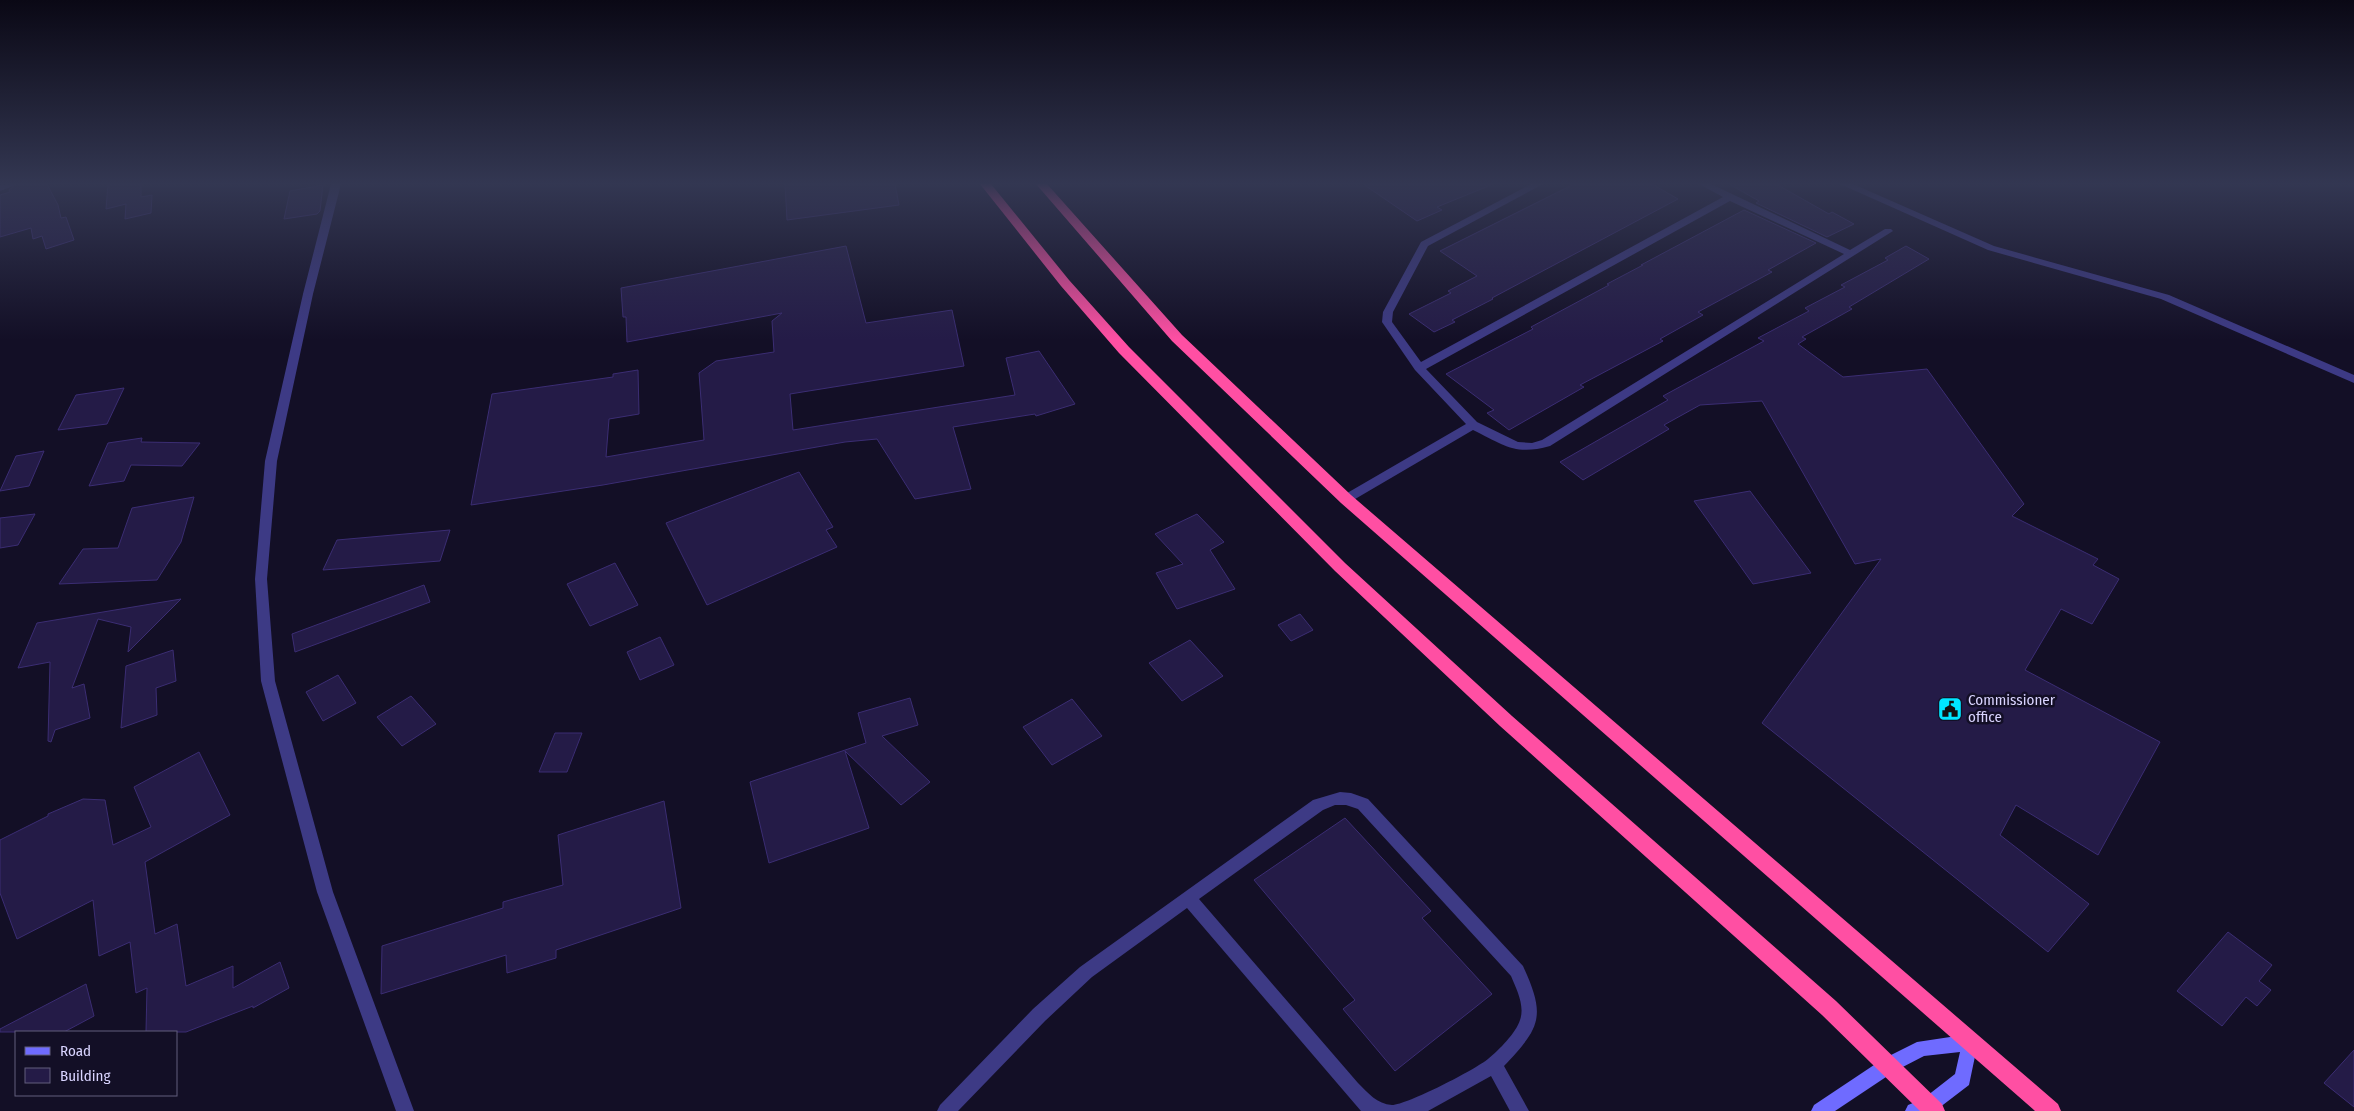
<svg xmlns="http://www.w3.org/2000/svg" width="2354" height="1111" font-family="'Fira Sans Condensed',sans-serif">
	<rect width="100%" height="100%" fill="#130f26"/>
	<g fill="#241b47" stroke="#3b2d73">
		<polygon points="16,184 47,184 58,205 61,218 66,217 74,240 46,249 42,236 33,239 31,228 0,237 0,195 10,192 9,190"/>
		<polygon points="108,184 141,184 141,197 152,195 151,213 125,219 126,204 106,209"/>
		<polygon points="785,184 895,184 899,205 787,220"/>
		<polygon points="1363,184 1491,184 1491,185 1437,207 1442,210 1417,221"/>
		<polygon points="1574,184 1652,184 1678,199 1492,298 1493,299 1452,320 1455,322 1434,332 1409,314 1451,293 1448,291 1477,276 1440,251"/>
		<polygon points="1729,184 1776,184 1829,214 1832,212 1854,224 1827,237 1756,203 1759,201"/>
		<polygon points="323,185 320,211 317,214 284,219 290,191"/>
		<polygon points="1744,210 1816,243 1768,270 1772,272 1698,312 1703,315 1660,339 1663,341 1580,385 1584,387 1509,430 1487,413 1494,410 1446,374 1533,329 1531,327 1609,285 1607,284 1643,265 1641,265"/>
		<polygon points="846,246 866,323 952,310 964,366 790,394 793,430 1015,395 1006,358 1039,351 1075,404 1036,416 1035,414 953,427 971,489 915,499 877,439 845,442 603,485 471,505 492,394 613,377 613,374 638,370 639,414 609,419 606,457 704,440 699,373 716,361 774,352 772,321 782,313 627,342 626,317 623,317 621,288"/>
		<polygon points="1906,246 1929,259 1849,307 1852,309 1802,337 1806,339 1798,344 1843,377 1927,369 2024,504 2012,516 2098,559 2093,565 2119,579 2092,624 2061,609 2025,670 2160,742 2098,855 2016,805 2000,835 2089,904 2048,952 1762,723 1881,559 1855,564 1762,401 1700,405 1664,425 1669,429 1583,480 1560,462 1668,400 1663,396 1764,341 1758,338 1809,311 1805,308 1845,287 1841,285 1888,260 1885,258"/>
		<polygon points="124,388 107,424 58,430 76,395"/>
		<polygon points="142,438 141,442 200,443 182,466 131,465 124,481 89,486 108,443"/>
		<polygon points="44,451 29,486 0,491 16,456"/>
		<polygon points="799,472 833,527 826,530 837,547 707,605 666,523"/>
		<polygon points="1750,491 1811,573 1753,584 1694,501"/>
		<polygon points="194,497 181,542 157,580 59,584 83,549 118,548 132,508"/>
		<polygon points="35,514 18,545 0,548 0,518"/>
		<polygon points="1197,514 1224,542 1210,550 1235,589 1177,609 1156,573 1183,564 1155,534"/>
		<polygon points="450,530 440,561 323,570 337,540"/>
		<polygon points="615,563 638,605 590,626 567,584"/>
		<polygon points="424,585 430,602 295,652 292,634"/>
		<polygon points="181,599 128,652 131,627 98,619 72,688 84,684 90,718 55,730 51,742 48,741 50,662 18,668 37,623"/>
		<polygon points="1300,614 1313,630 1291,641 1278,625"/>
		<polygon points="660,637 674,665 640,680 627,652"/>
		<polygon points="1190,640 1223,676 1182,701 1149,663"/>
		<polygon points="173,650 176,681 156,688 157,715 121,728 126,666"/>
		<polygon points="338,675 356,703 323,721 306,692"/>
		<polygon points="411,696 436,724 402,746 377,717"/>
		<polygon points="910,698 918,725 882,736 930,782 901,805 845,751 869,828 769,863 750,782 866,743 858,713"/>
		<polygon points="1072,699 1102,736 1052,765 1023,727"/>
		<polygon points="555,733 582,733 567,772 539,772"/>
		<polygon points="199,752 230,815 145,862 155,934 177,924 186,986 233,966 233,988 280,962 289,988 253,1008 253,1006 186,1032 146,1032 147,988 136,993 130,942 99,956 93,900 17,939 0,893 0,840 48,816 48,814 83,799 105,800 113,845 151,827 134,787"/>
		<polygon points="664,801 681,908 556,950 556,958 507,973 506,955 381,994 382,946 503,908 503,902 563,885 558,835"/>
		<polygon points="1345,818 1431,911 1422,918 1492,994 1395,1071 1343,1009 1355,1000 1254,880"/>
		<polygon points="2228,932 2272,965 2259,981 2271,990 2257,1006 2246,997 2222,1026 2177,991"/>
		<polygon points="86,984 94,1016 64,1032 0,1032 0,1029"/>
		<polygon points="2354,1050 2354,1107 2324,1083"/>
	</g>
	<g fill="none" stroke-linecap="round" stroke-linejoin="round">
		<g fill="#3d3a85" fill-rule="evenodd">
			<path d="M1531,184H1543L1428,246L1393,312L1392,322L1421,362L1723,197L1699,184H1711L1850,250L1885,229H1891L1893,231L1550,446C1515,456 1504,445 1473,430L1350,502H1342L1340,499L1342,496L1466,424L1415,370L1382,322L1383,312L1421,242ZM1730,201L1844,254L1542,440L1532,443L1518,442L1477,422L1426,369Z"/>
			<path d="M1340,792L1351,793L1368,799L1523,966C1546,1016 1541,1027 1504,1066L1529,1111H1510L1491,1076L1428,1111H1361L1187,908L1092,977L1045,1021L958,1111H937L940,1105L1033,1009L1080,967L1313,800ZM1346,805L1358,809L1511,976C1517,990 1525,1006 1520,1020C1516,1033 1499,1050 1488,1059C1476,1069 1407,1105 1392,1105C1377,1104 1368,1093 1358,1083L1199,899L1323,810L1335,805Z"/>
		</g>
		<g fill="#3d3a85" fill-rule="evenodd">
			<polygon points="14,184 13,186 0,191 0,185"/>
			<polygon points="331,184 341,184 313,294 277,461 267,579 275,681 333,892 414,1111 396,1111 317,892 261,681 255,579 265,461 303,294"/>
			<polygon points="1840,184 1853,184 1994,246 2169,295 2354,375 2354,383 2161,299 1988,250"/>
		</g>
		<polygon fill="#6f6bff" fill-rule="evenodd" points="1970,1034 1976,1036 1978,1042 1969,1085 1935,1111 1905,1111 1908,1105 1923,1099 1955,1074 1960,1052 1924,1056 1895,1071 1835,1111 1811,1111 1814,1105 1883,1059 1917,1042"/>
		<g fill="#ff4fa3" fill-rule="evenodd">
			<polygon points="980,184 991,184 1069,280 1129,347 1345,563 1512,716 1836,1001 1942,1104 1945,1111 1920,1111 1822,1015 1500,726 1335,571 1119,353 1061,286"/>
			<polygon points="1036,184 1047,184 1182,335 1351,495 2058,1104 2061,1111 2035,1111 1341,503 1172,341"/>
		</g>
	</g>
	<linearGradient id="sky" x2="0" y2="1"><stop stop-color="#0a0815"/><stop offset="0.54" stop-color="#333752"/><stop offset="1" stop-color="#333752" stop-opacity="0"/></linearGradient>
	<rect width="2354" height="340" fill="url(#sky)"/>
	<defs>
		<symbol id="civic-square" viewBox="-11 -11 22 22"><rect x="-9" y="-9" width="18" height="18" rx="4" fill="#00e5ff" stroke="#130f26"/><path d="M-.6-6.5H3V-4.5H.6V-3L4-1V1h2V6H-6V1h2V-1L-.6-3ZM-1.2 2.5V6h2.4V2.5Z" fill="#111"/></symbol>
	</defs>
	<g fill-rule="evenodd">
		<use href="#civic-square" x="1936" y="695" width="28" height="28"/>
	</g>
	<g text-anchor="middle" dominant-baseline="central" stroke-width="5" stroke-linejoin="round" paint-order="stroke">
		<g font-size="15" fill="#d9d4ff" stroke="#130f26" text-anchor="start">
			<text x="1968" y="700">Commissioner<tspan x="1968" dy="17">office</tspan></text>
		</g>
	</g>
	<rect x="15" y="1031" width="162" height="65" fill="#130f26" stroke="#625e7d"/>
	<rect x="25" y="1047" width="25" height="8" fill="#6f6bff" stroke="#625e7d"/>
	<text x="60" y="1056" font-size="15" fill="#d9d4ff">Road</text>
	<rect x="25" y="1068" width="25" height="15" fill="#241b47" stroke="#625e7d"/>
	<text x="60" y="1081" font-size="15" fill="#d9d4ff">Building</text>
</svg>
